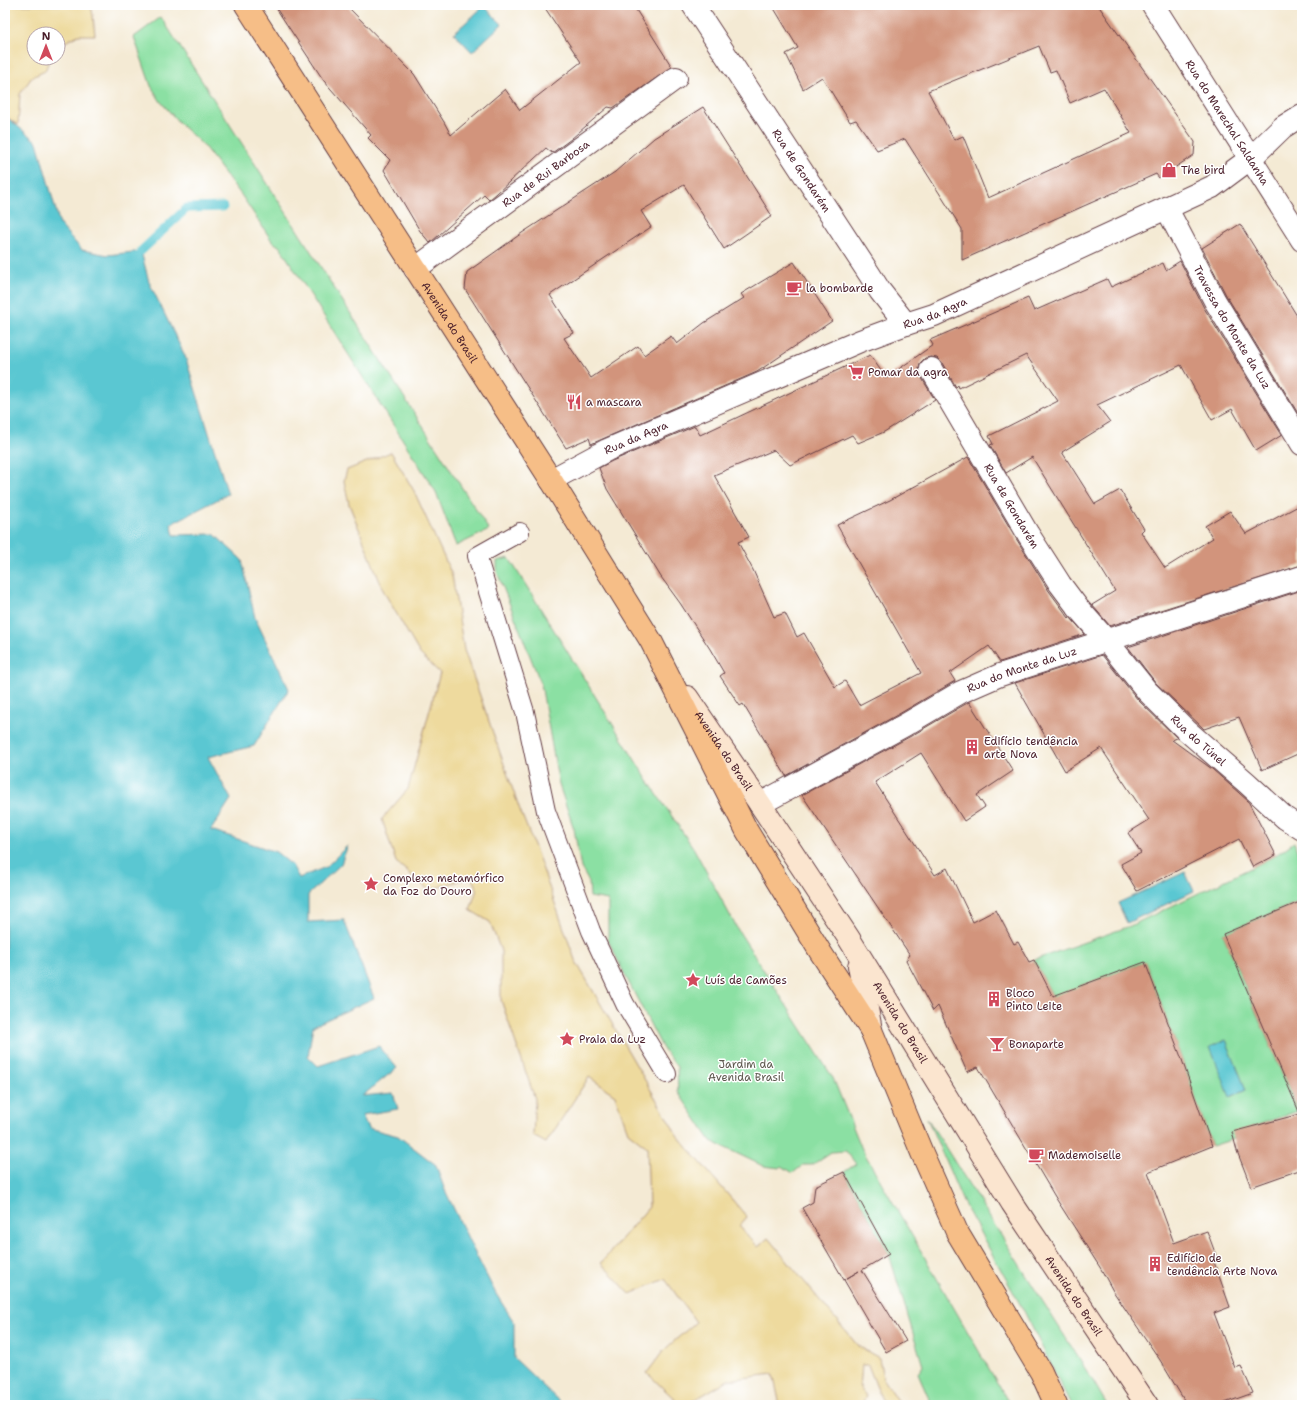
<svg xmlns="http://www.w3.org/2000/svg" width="1307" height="1410" font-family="'Shantell Sans',sans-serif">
	<rect width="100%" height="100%" fill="#fff"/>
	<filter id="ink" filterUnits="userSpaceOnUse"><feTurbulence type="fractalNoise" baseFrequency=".025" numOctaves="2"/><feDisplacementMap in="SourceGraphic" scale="8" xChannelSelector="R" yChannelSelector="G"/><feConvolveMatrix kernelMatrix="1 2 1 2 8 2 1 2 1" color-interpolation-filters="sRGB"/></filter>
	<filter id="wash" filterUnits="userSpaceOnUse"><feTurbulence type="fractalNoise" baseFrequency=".012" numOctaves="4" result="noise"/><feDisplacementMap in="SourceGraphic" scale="16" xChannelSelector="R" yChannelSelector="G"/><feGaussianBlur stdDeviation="0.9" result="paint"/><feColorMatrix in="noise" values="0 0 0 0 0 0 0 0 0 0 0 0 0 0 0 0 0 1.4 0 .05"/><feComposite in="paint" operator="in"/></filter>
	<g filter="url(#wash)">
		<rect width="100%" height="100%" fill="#f4ead4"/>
		<g fill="#8be0a3" stroke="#6a8067" fill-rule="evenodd">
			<polygon points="161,17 489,530 456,546 436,492 280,247 272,241 242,196 203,145 181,125 161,102 151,86 134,37"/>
			<polygon points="509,558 648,781 694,849 738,930 833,1078 862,1149 1010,1405 932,1405 918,1373 923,1366 889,1254 844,1172 856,1164 846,1151 831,1152 812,1165 803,1165 793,1173 782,1166 780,1168 763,1166 711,1141 678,1092 677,1067 663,1049 626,977 608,940 608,900 590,897 589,882 581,868 574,829 559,785 541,684 497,572 497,561"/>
			<path d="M1294,842L1302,865L1301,901L1223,934L1298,1111L1252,1127L1234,1139L1212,1146L1181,1057L1145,962L1080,986L1095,1026L1064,1022L1052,995L1034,960L1130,926L1253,867L1276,855ZM1226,1040L1246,1090L1231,1097L1210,1047Z"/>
			<polygon points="927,1118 1093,1381 1107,1405 1071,1405 1025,1313 963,1202"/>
		</g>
		<g fill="#eeda9e" stroke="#9c7c64">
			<polygon points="5,5 91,5 93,16 95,35 78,35 58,46 58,34 34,34 34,58 50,58 45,71 32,77 20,94 18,125 5,116"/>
			<polygon points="391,452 414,491 452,575 464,650 520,810 536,850 575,960 677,1135 747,1217 739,1226 758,1247 768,1238 858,1346 879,1358 883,1378 901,1405 884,1405 868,1365 862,1365 860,1388 866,1396 862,1405 780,1405 773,1374 728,1380 686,1405 681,1405 647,1373 664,1350 696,1322 665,1279 630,1294 601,1263 649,1207 647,1147 628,1132 615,1095 589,1077 546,1143 533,1136 535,1099 501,1000 501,951 490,922 470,910 477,889 471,877 429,890 396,862 382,819 408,789 440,673 420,654 384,592 349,504 344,481 347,470"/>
		</g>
		<g fill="#5ac7d2" stroke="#52737e">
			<polygon points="484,6 502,24 472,52 454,33"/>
			<polygon points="5,116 37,142 60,225 82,250 108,255 141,251 149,282 185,356 228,494 171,524 174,535 214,534 242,560 255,618 289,689 254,746 208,757 231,799 211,830 276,852 292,865 299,878 326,867 348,845 341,864 308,895 308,922 344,920 374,998 313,1026 308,1056 318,1066 379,1046 397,1068 362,1096 393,1093 398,1109 362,1115 368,1128 398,1136 436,1165 444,1188 474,1251 496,1294 514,1322 514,1358 563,1405 5,1405"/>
			<polygon points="1185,872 1194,891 1127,923 1118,903"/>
			<polygon points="1226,1040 1246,1090 1230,1097 1210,1047"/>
		</g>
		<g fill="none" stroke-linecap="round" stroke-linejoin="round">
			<polyline stroke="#5ac7d2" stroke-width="9" points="141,251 187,208 223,207"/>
		</g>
		<g id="blocks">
			<g fill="#d2947c" fill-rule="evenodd">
				<polygon points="274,5 346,5 414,74 444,122 451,135 505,89 520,110 581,62 543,5 633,5 672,67 613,108 608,107 571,139 552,153 546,148 497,193 489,200 484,195 430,243 420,231 384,170 390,160 368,138 371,135 324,81"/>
				<path d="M772,5H1098L1107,18L1195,142L1194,155L1159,178L1156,174L962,260V229L905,139L877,150L856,120L850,122L822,77L803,89L786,54L798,48ZM1039,46L1050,72L1056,70L1070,103L1104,88L1131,133L988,198L963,136L954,140L928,91Z"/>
				<polygon points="703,107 772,216 724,249 684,185 641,211 651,227 550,295 574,333 564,338 591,378 638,346 644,355 671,336 677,344 704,323 744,298 741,294 794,262 832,321 757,372 591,444 589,438 566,448 465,289 467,272 522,233 615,172 654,138"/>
				<polygon points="1240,224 1302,324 1302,420 1226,295 1202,248"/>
				<polygon points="1180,261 1204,308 1282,435 1256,451 1232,409 1212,420 1181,365 1097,405 1110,422 1062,452 1095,504 1120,490 1144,529 1141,532 1165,568 1213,538 1205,526 1230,511 1246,534 1302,504 1302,565 1110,626 1092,605 1115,591 1032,457 1006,473 990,445 993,444 989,436 1058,401 1026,355 959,388 958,385 956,387 942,363 937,358 931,357 925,358 920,363 919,369 920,375 935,400 884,432 858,443 852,435 790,465 774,450 714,475 749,537 738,542 753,570 774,617 785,613 797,637 804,633 835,687 845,681 859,705 921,673 837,525 890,500 968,457 1017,540 1049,591 1069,618 1070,617 1085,634 1000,662 989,646 950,673 955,681 899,714 786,776 743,704 740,706 720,676 724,673 710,649 680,603 661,577 607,489 599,468 612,461 695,426 700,435 870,355 886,378 933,345 930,340 1028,298 1034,311 1107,279 1111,287 1163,263 1166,270"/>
				<polygon points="1302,590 1302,752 1262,770 1239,717 1204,729 1156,683 1128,647"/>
				<polygon points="1102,655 1138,700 1177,738 1172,740 1212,769 1248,801 1276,855 1253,867 1239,839 1137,891 1121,864 1141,853 1128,833 1149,820 1101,748 1065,771 1015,683"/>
				<polygon points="969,702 1013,771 977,795 985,807 964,821 921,753 875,782 935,875 947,868 973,922 996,910 1014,944 1018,942 1029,962 1034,960 1052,995 1053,996 1145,962 1181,1057 1212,1146 1148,1172 1174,1243 1207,1231 1217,1258 1213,1259 1230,1307 1214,1313 1235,1368 1241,1366 1253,1393 1219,1405 1187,1405 1160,1360 1113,1291 1101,1269 1057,1200 978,1067 967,1072 938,1006 933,1011 906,960 910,955 802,795 911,736"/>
				<polygon points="1302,901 1302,1169 1251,1187 1237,1151 1232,1132 1300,1114 1223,934"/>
				<polygon points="844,1172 889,1254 862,1270 906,1341 886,1352 844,1280 859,1271 844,1280 802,1208 813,1202 815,1186"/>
			</g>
		</g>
	</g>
	<g filter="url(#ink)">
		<use href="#blocks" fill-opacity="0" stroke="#643d44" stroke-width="1"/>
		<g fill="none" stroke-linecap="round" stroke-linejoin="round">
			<defs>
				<polyline id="pedestrian" points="520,532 477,556 525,712 546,811 591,931 625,1004 667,1074"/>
				<g id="minor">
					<path id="s1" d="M693,5L870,275L880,291L906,324"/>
					<path id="s2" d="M1153,5L1302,240"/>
					<path id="s3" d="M1167,209L1215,301L1302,444"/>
					<path id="s4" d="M415,269L676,78"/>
					<path id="s5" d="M931,369L1028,534L1060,584L1078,608L1107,641L1147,691L1186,730L1247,783L1285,818L1302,829"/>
					<path id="s6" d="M551,480L607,450L860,341L906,324L934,315L1212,187L1251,158L1283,127L1302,115"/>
					<path id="s7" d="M760,804L905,725L961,692L1000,675L1302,577"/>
				</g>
				<g id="secondary">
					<path id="s8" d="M687,697L760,804L848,937L1012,1203L1147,1405"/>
					<polyline points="859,966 871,1030"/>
				</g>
				<g id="primary">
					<path id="s9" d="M246,5L551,480L651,641L747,831L821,953L871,1030L922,1153L957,1232L1041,1372L1056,1405"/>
				</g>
			</defs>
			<use href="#pedestrian" stroke="#643d44" stroke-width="20"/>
			<use href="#minor" stroke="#643d44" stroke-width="24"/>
			<use href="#secondary" stroke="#643d44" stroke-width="24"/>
			<use href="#primary" stroke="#643d44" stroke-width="24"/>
			<use href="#pedestrian" stroke="#fff" stroke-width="18"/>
			<use href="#minor" stroke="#fff" stroke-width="22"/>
			<use href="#secondary" stroke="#fbe5cf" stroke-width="22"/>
			<use href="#primary" stroke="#f6be87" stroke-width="22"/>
		</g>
	</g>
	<defs>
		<symbol id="shop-bare" viewBox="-9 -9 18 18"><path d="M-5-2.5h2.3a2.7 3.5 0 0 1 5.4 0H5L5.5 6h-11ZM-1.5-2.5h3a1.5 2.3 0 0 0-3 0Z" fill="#d1495b" stroke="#fff" stroke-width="2.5" paint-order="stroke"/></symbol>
		<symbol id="cafe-bare" viewBox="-9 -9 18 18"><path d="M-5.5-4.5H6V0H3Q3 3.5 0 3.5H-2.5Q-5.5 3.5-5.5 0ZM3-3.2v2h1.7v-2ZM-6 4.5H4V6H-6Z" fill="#d1495b" stroke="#fff" stroke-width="2.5" paint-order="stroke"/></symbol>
		<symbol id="supermarket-bare" viewBox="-9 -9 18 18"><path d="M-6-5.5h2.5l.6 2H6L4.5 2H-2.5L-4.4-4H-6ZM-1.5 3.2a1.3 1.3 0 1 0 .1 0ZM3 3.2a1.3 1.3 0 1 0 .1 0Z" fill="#d1495b" stroke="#fff" stroke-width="2.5" paint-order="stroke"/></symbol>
		<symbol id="restaurant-bare" viewBox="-9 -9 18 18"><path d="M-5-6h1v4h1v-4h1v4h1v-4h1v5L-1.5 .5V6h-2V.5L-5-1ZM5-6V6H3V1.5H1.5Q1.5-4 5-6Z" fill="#d1495b" stroke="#fff" stroke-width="2.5" paint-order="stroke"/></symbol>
		<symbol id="building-bare" viewBox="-9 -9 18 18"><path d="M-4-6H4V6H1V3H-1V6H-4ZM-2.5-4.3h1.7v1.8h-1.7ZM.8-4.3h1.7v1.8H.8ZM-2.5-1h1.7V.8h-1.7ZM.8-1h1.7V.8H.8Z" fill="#d1495b" stroke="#fff" stroke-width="2.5" paint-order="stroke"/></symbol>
		<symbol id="sight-bare" viewBox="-9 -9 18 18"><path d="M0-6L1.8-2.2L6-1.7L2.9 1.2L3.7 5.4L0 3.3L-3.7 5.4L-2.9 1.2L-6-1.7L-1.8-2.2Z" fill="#d1495b" stroke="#fff" stroke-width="2.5" paint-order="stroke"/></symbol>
		<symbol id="bar-bare" viewBox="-9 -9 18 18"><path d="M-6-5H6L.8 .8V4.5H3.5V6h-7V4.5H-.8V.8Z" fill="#d1495b" stroke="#fff" stroke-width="2.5" paint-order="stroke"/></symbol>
	</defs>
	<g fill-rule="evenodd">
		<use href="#shop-bare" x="1158" y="159" width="22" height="22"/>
		<use href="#cafe-bare" x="783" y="277" width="22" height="22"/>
		<use href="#supermarket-bare" x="845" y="361" width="22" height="22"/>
		<use href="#restaurant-bare" x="563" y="391" width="22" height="22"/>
		<use href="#building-bare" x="961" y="736" width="22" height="22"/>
		<use href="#sight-bare" x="360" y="873" width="22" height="22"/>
		<use href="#sight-bare" x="682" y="969" width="22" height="22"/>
		<use href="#building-bare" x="983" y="988" width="22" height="22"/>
		<use href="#sight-bare" x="556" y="1028" width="22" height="22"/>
		<use href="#bar-bare" x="986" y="1033" width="22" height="22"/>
		<use href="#cafe-bare" x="1025" y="1144" width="22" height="22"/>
		<use href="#building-bare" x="1144" y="1253" width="22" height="22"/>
	</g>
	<g text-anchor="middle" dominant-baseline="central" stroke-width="3" stroke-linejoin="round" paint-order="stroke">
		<g font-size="11" fill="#4a1f2b" stroke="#fff">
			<text stroke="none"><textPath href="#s2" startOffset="139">Rua do Marechal Saldanha</textPath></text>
			<text stroke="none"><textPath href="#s1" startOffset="198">Rua de Gondarém</textPath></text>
			<text stroke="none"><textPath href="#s4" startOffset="162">Rua de Rui Barbosa</textPath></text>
			<text stroke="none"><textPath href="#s6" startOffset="419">Rua da Agra</textPath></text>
			<text stroke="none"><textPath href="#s9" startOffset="377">Avenida do Brasil</textPath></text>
			<text stroke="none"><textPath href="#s3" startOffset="135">Travessa do Monte da Luz</textPath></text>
			<text stroke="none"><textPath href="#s6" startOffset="95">Rua da Agra</textPath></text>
			<text stroke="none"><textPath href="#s5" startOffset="159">Rua de Gondarém</textPath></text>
			<text stroke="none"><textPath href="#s7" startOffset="295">Rua do Monte da Luz</textPath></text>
			<text stroke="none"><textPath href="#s5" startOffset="460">Rua do Túnel</textPath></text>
			<text stroke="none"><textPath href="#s8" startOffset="65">Avenida do Brasil</textPath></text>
			<text stroke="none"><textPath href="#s8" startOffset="389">Avenida do Brasil</textPath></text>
			<text stroke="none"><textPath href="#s8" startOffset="713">Avenida do Brasil</textPath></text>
		</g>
		<g font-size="11" fill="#4a1f2b" stroke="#fff" text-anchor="start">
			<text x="1181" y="170">The bird</text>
			<text x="806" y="288">la bombarde</text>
			<text x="868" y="372">Pomar da agra</text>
			<text x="586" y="402">a mascara</text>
			<text x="984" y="741">Edifício tendência<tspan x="984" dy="13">arte Nova</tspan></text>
			<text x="383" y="878">Complexo metamórfico<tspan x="383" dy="13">da Foz do Douro</tspan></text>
			<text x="705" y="980">Luís de Camões</text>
			<text x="1006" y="993">Bloco<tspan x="1006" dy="13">Pinto Leite</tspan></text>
			<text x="579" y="1039">Praia da Luz</text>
			<text x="1009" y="1044">Bonaparte</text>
			<text x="1048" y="1155">Mademoiselle</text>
			<text x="1167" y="1258">Edifício de<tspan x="1167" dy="13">tendência Arte Nova</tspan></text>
		</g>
		<g font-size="11" fill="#5e594f" stroke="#fff">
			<text x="746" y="1064">Jardim da<tspan x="746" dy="13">Avenida Brasil</tspan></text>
		</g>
	</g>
	<rect width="1307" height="1410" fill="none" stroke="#fff" stroke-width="20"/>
	<g transform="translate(46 46)"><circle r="19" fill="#ffffff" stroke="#b7a5aa"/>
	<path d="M0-3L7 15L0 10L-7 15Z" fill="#d1495b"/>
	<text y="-6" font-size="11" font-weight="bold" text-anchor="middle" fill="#4a1f2b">N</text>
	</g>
</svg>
